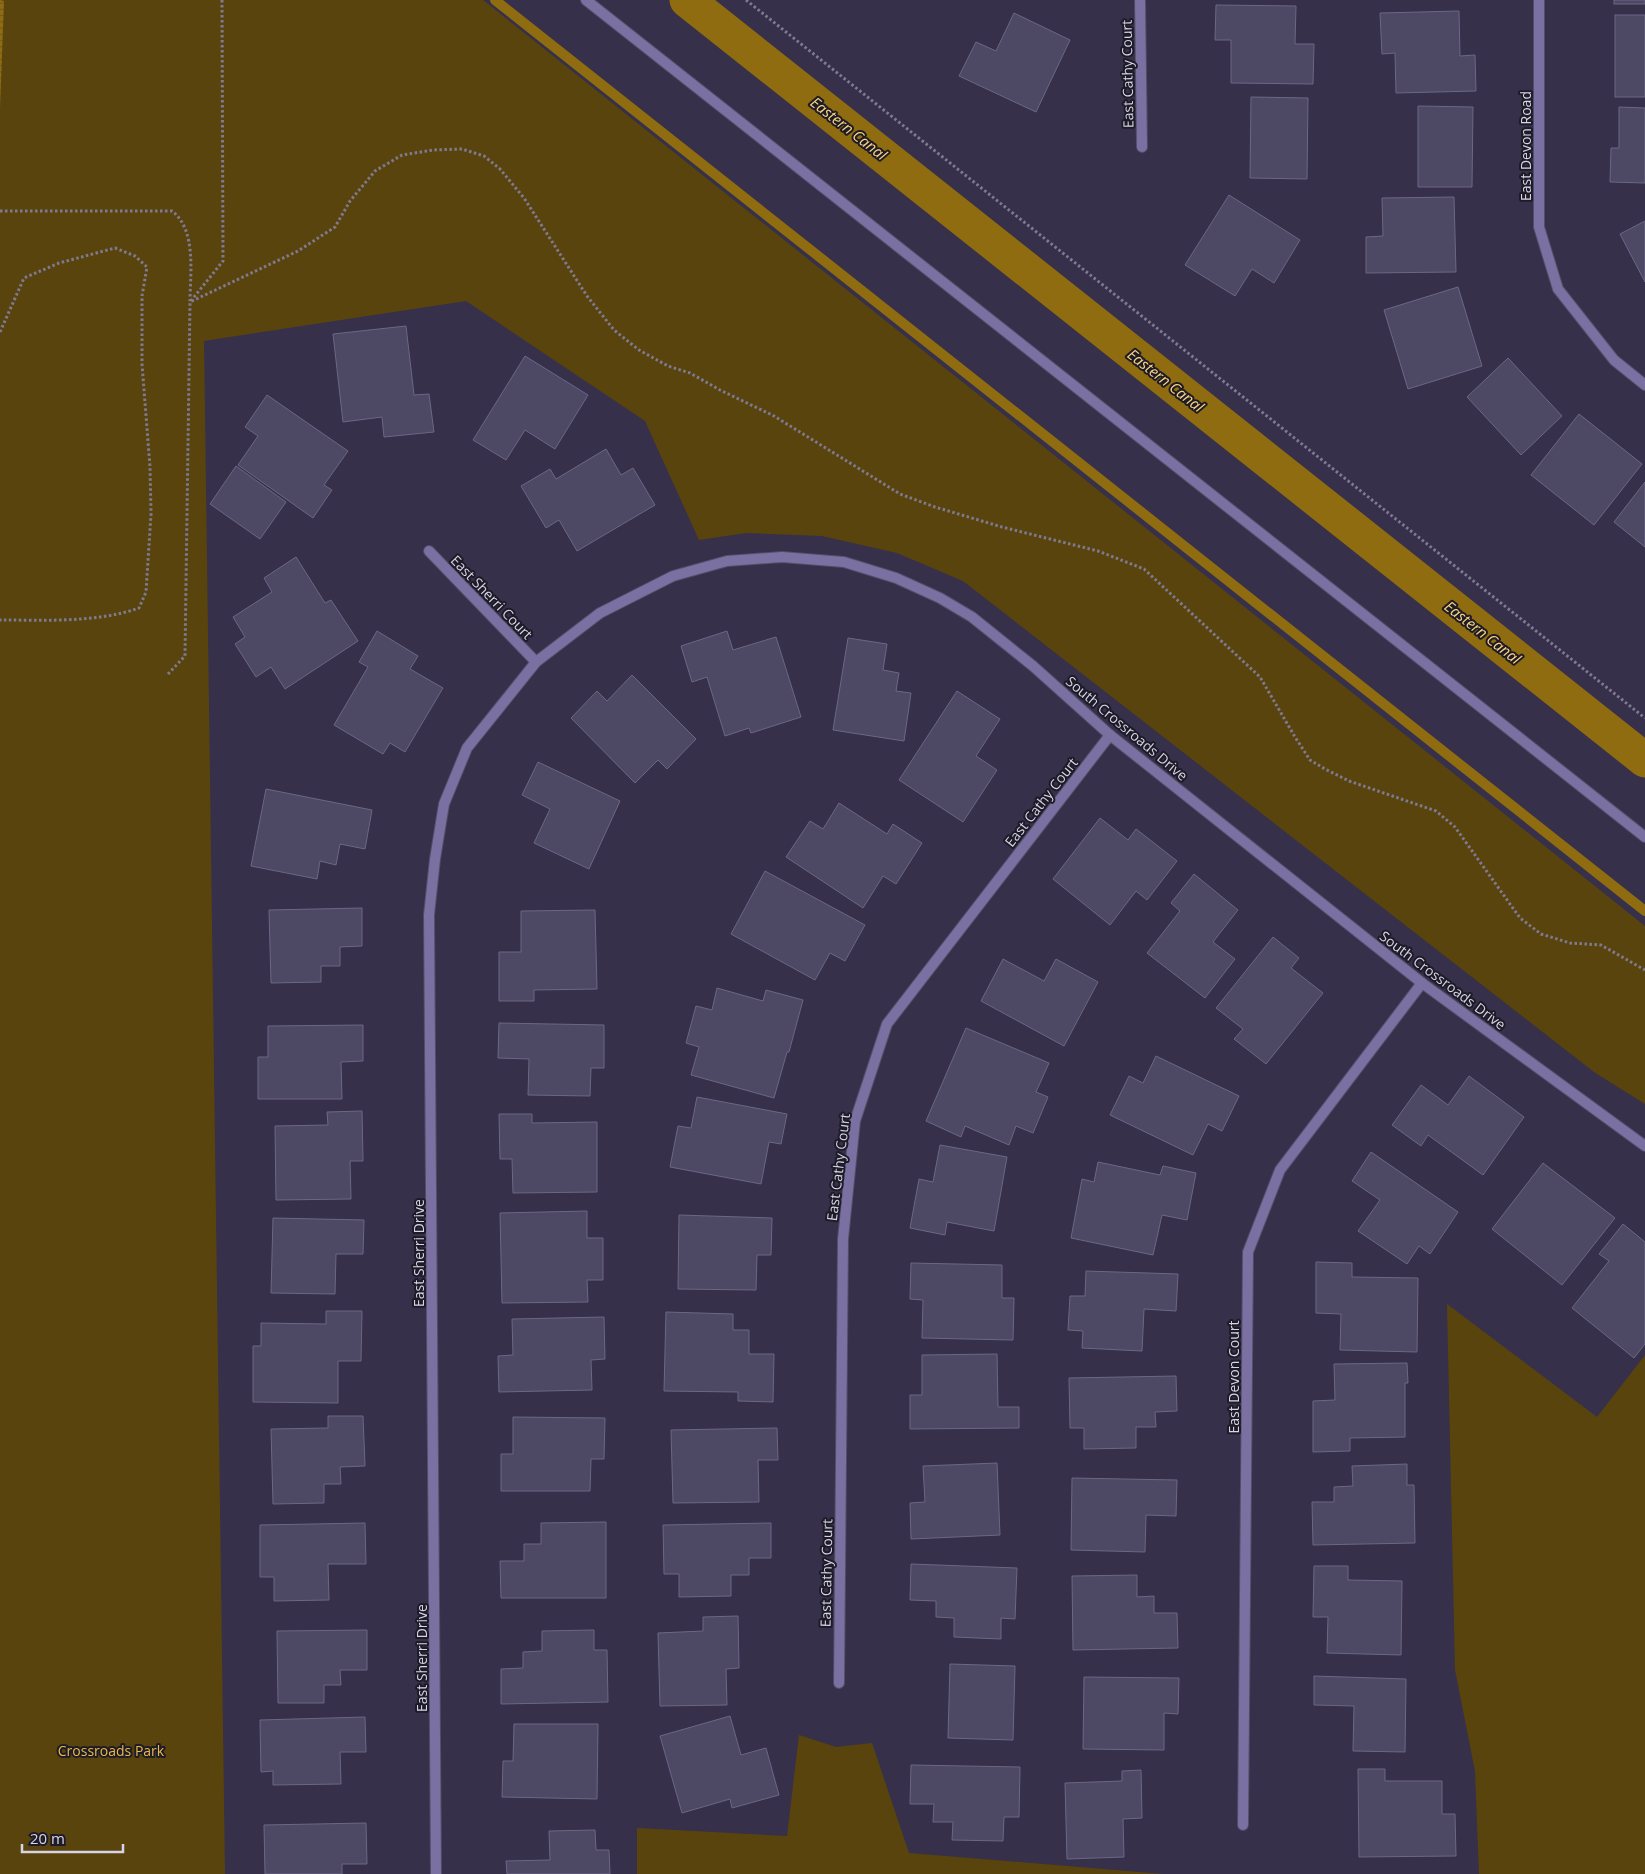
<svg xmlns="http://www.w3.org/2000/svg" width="1645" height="1874" font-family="'Open Sans',sans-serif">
	<defs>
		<pattern id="water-rules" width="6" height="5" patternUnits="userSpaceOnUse" patternTransform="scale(1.25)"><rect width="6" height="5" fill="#8f6c10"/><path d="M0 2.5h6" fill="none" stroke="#6f5a25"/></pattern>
	</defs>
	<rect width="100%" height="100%" fill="#36304b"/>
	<g fill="#5a440d">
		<polygon points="0,0 483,0 1645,926 1645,1104 1594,1072 963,581 897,553 822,536 746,533 699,540 645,421 466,301 204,341 225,1874 0,1874"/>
		<polygon points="1447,1304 1597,1417 1645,1355 1645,1874 1479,1874 1475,1771 1455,1670"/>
		<polygon points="799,1735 836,1747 872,1743 909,1853 1163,1874 637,1874 637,1828 787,1836"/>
	</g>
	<polygon fill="url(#water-rules)" points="0,0 4,1 0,108"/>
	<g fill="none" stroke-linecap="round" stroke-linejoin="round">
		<polyline stroke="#8f6c10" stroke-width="10" points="495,0 1645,911"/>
		<polyline stroke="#8f6c10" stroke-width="35" points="687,0 1645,760"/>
	</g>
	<g fill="#4d4864" stroke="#6c6785">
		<rect x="1614" y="0" width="31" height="4"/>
		<polygon points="1216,5 1296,6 1295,44 1314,44 1313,84 1231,83 1231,40 1215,40"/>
		<polygon points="1459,11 1460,56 1475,55 1476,91 1396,93 1395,53 1382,54 1380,13"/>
		<polygon points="1014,13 1070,40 1036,112 959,76 976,42 996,51"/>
		<rect x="1615" y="15" width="30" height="82"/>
		<polygon points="1251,97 1308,98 1307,179 1250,178"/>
		<polygon points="1418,106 1473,107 1472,187 1418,187"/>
		<polygon points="1619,107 1645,108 1645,183 1610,182 1611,148 1619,148"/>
		<polygon points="1229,195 1300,240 1274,283 1252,269 1235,296 1185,265"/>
		<polygon points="1454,197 1456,272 1366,273 1366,237 1383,236 1382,198"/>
		<polygon points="1645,221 1645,282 1620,234"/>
		<polygon points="1458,287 1482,366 1408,389 1384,310"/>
		<polygon points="406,326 414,395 429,394 434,432 384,437 382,417 343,422 333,334"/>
		<polygon points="525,356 588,395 555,449 525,430 506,460 473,440"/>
		<polygon points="1508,358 1562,416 1521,455 1467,397"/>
		<polygon points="267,395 348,451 324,485 332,490 313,518 238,465 258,436 245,427"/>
		<polygon points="1579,414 1642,464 1594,525 1531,475"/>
		<polygon points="606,449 621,475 633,468 655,505 577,551 559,520 546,528 521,486 550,469 556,479"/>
		<polygon points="236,466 286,502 260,539 210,504"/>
		<polygon points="1645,482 1645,547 1614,522"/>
		<polygon points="296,557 325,603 331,600 358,641 285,689 271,667 256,677 235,644 245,637 233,617 272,592 264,578"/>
		<polygon points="377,631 418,656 410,669 443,688 405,752 390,743 383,754 334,725 368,667 359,662"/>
		<polygon points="727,631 733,650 776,637 801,717 751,733 749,728 725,736 707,677 692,682 681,646"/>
		<polygon points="848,638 887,644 883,670 899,673 896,691 911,693 904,741 833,730"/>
		<polygon points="632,675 696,739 667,769 658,760 635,783 571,718 597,691 607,701"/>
		<polygon points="957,691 1000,719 976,756 997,770 963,822 899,780"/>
		<polygon points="538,762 620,801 589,869 534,843 550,809 522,795"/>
		<polygon points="266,789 372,810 365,849 340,844 336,865 320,861 317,879 251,866"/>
		<polygon points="839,803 887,834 893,824 922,843 896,884 883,876 863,908 786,857 810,821 823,829"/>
		<polygon points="1100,818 1128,840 1136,829 1177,861 1147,900 1136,891 1110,925 1053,879"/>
		<polygon points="765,871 865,925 845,961 830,953 815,980 731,934"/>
		<polygon points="1194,874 1238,910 1213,942 1235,959 1205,998 1147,953 1180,911 1171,903"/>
		<polygon points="362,908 362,946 340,947 340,966 321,966 321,982 271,983 269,910"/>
		<polygon points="595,910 597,989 534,990 534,1001 499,1001 499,952 521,952 521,911"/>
		<polygon points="1273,937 1299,958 1291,968 1323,993 1266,1064 1234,1039 1243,1029 1216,1008"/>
		<polygon points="1003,959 1044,981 1056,959 1098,982 1064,1046 981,1001"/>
		<polygon points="717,988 763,1001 766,990 803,1000 789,1052 787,1052 774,1098 691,1075 699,1047 686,1043 696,1006 712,1010"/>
		<polygon points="499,1023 604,1025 604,1068 591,1068 590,1096 528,1095 529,1059 498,1058"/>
		<polygon points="363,1025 363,1061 341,1062 342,1099 258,1099 258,1057 268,1057 268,1026"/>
		<polygon points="966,1028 1049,1063 1036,1092 1048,1097 1033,1133 1016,1126 1009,1145 965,1126 961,1137 926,1121"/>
		<polygon points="1156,1056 1239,1096 1222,1131 1208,1124 1193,1155 1110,1115 1129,1076 1143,1083"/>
		<polygon points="1469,1076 1524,1117 1483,1175 1428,1135 1421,1146 1392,1125 1421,1085 1448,1105"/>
		<polygon points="697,1097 787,1114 781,1144 769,1142 761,1184 670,1167 678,1126 691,1128"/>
		<polygon points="362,1111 363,1161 350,1161 351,1199 276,1200 275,1126 328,1125 327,1112"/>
		<polygon points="499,1114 532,1114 532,1123 597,1122 597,1192 513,1193 512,1159 500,1159"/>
		<polygon points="940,1145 1007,1157 994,1231 947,1222 945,1235 910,1228 919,1179 933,1182"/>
		<polygon points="1371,1152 1458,1212 1430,1254 1419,1246 1407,1264 1358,1231 1380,1200 1352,1181"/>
		<polygon points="1098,1162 1160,1175 1163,1166 1196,1173 1187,1220 1162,1215 1153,1255 1071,1238 1082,1179 1094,1182"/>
		<polygon points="1543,1163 1615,1218 1562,1285 1492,1229"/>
		<polygon points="587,1211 587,1238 603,1238 603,1280 587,1280 588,1302 502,1303 500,1213"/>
		<polygon points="679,1215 772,1218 771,1255 757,1255 756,1290 678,1289"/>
		<polygon points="273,1218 364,1220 363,1254 336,1254 335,1294 271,1293"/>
		<polygon points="1623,1224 1645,1242 1645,1344 1634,1358 1572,1308 1609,1261 1599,1254"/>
		<polygon points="1316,1262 1352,1263 1352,1277 1418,1278 1417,1352 1340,1350 1341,1314 1316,1313"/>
		<polygon points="911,1263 1002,1265 1002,1298 1014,1298 1013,1340 922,1338 923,1300 910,1299"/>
		<polygon points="1086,1271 1178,1274 1176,1311 1144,1309 1142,1351 1082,1348 1083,1331 1068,1330 1070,1296 1085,1296"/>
		<polygon points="326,1311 362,1311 361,1361 338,1361 338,1403 253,1402 253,1346 261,1346 261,1323 326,1324"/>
		<polygon points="666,1312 733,1314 733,1330 749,1330 749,1354 774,1354 773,1402 738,1401 738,1392 664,1391"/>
		<polygon points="604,1317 605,1359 591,1360 592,1390 499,1392 498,1356 513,1355 512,1319"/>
		<polygon points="997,1354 998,1407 1019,1407 1019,1428 910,1429 910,1395 922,1395 922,1355"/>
		<polygon points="1407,1363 1408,1383 1405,1383 1405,1437 1350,1438 1350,1451 1313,1452 1313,1401 1335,1400 1334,1364"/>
		<polygon points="1176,1376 1177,1411 1155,1412 1156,1427 1136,1427 1136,1448 1084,1449 1084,1428 1070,1428 1069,1378"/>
		<polygon points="328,1416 363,1416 365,1466 340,1467 341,1484 324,1484 324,1503 273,1504 271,1429 328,1428"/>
		<polygon points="513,1417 605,1418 604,1459 591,1459 590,1491 501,1491 501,1454 513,1454"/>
		<polygon points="777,1428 778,1460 758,1460 759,1502 673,1503 671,1430"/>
		<polygon points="997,1463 1000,1535 911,1539 910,1503 925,1502 923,1466"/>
		<polygon points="1407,1464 1407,1485 1414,1485 1415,1543 1313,1545 1312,1502 1334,1502 1334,1487 1353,1486 1352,1466"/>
		<polygon points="1072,1478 1177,1480 1176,1516 1146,1515 1145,1552 1071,1550"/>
		<polygon points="606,1522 606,1598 501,1598 500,1561 524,1561 524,1544 541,1544 541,1523"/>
		<polygon points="365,1523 366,1564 328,1564 329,1600 274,1601 274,1577 260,1577 260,1525"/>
		<polygon points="771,1523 771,1558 749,1558 749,1575 731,1575 731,1596 679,1597 679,1574 664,1574 663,1525"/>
		<polygon points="911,1564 1017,1568 1015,1619 1001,1618 1001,1639 954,1637 954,1618 936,1617 936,1601 910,1600"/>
		<polygon points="1314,1566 1348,1566 1348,1580 1402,1581 1401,1655 1327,1653 1328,1617 1313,1617"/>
		<polygon points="1137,1575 1137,1597 1154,1596 1154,1613 1177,1613 1178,1648 1073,1650 1072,1576"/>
		<polygon points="738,1616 739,1668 726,1669 727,1705 660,1706 658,1633 703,1631 703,1617"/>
		<polygon points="367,1630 367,1670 340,1670 341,1685 324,1685 324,1703 278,1703 277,1631"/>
		<polygon points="594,1630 594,1650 607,1650 608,1702 501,1704 501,1669 523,1668 523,1652 542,1651 542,1631"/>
		<polygon points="950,1664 1015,1666 1013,1740 948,1738"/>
		<polygon points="1314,1676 1406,1679 1405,1752 1353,1751 1354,1706 1314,1705"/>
		<polygon points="1084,1677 1179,1678 1178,1714 1164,1713 1164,1750 1083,1749"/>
		<polygon points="730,1716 741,1755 766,1748 779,1795 732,1808 730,1799 682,1813 660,1736"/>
		<polygon points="365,1717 366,1752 340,1752 341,1784 273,1785 273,1771 261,1772 260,1720"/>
		<polygon points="514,1724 598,1724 597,1799 502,1797 503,1761 513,1761"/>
		<polygon points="911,1765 1020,1767 1019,1817 1004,1817 1003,1841 952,1840 953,1822 933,1822 934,1804 910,1804"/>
		<polygon points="1358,1769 1385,1769 1385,1781 1442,1781 1442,1814 1455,1814 1456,1856 1359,1857"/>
		<polygon points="1141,1770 1142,1818 1123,1819 1124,1857 1067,1859 1065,1783 1122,1781 1122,1771"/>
		<polygon points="366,1823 367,1864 342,1864 342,1874 265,1874 264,1825"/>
		<polygon points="595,1830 596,1850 609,1850 610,1874 507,1874 506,1861 550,1860 549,1831"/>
	</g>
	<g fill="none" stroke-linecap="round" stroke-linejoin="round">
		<defs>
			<polyline id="service" points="586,0 1645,837"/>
			<g id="minor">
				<polyline points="1140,0 1142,147"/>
				<polyline points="1539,0 1539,227 1558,289 1614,360 1645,385"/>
				<polyline points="429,551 536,662"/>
				<polyline points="839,1683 843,1239 855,1121 887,1024 1110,735"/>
				<polyline points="1243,1825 1248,1252 1280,1170 1422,983"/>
				<polyline points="436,1874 429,915 435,859 444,804 467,748 536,662 600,613 673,576 727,561 782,557 844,562 896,578 940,598 972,617 1033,666 1110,735 1422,983 1645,1146"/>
			</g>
		</defs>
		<use href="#service" stroke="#534e67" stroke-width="12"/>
		<use href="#minor" stroke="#534e67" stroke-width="12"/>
		<g stroke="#7f7a91" stroke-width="3" stroke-dasharray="2.5 2.5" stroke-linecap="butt">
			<polyline points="746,0 1645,718"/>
			<path d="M0,211H172C197,230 190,274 190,302L298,251L335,227L350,201L375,171L402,155L433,150L462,149L484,156L500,169L524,198L587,296L614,330L639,350L668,366L690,373L720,390L774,416L900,494L935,507L1002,527L1098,551L1144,569L1260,677L1295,737L1310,760L1325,769L1349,781L1436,811L1455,827L1520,918L1541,934L1570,943L1601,945L1645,970"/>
			<path d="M0,332L24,278L59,263L115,248L135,256L147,267L142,296V364L150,467L151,514L146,592L139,608C97,623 44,620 0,620"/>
			<polyline points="168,674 185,656 190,302 223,261 222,0"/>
		</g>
		<use href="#service" stroke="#7a70a1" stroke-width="10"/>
		<use href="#minor" stroke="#7a70a1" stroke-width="10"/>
	</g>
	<g text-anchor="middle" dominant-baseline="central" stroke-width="4" stroke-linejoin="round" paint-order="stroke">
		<g font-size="14" fill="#d7d4e5" stroke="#1d1b27">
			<text transform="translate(1127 74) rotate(-91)">East Cathy Court</text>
			<text transform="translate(1525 146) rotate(-90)">East Devon Road</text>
			<text transform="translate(492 597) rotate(46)">East Sherri Court</text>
			<text transform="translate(1127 728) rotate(40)">South Crossroads Drive</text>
			<text transform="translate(1041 802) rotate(-52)">East Cathy Court</text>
			<text transform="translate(1443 980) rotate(37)">South Crossroads Drive</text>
			<text transform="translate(838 1167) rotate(-83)">East Cathy Court</text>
			<text transform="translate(418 1253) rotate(-90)">East Sherri Drive</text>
			<text transform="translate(1233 1377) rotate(-90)">East Devon Court</text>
			<text transform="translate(826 1573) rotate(-89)">East Cathy Court</text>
			<text transform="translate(421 1658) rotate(-90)">East Sherri Drive</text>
		</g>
		<g font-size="14" fill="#eab949" stroke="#1d1b27">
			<text x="111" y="1750">Crossroads Park</text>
		</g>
		<g font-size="15" font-style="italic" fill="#fbd481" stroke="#1d1b27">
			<text transform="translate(849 128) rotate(38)">Eastern Canal</text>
			<text transform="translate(1166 380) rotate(38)">Eastern Canal</text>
			<text transform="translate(1483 632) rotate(38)">Eastern Canal</text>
		</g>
	</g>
	<path d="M22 1844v8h101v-8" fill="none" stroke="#d7d4e5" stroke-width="2.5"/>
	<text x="30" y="1844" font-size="15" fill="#d7d4e5" stroke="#1d1b27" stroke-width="4" paint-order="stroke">20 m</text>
</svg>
